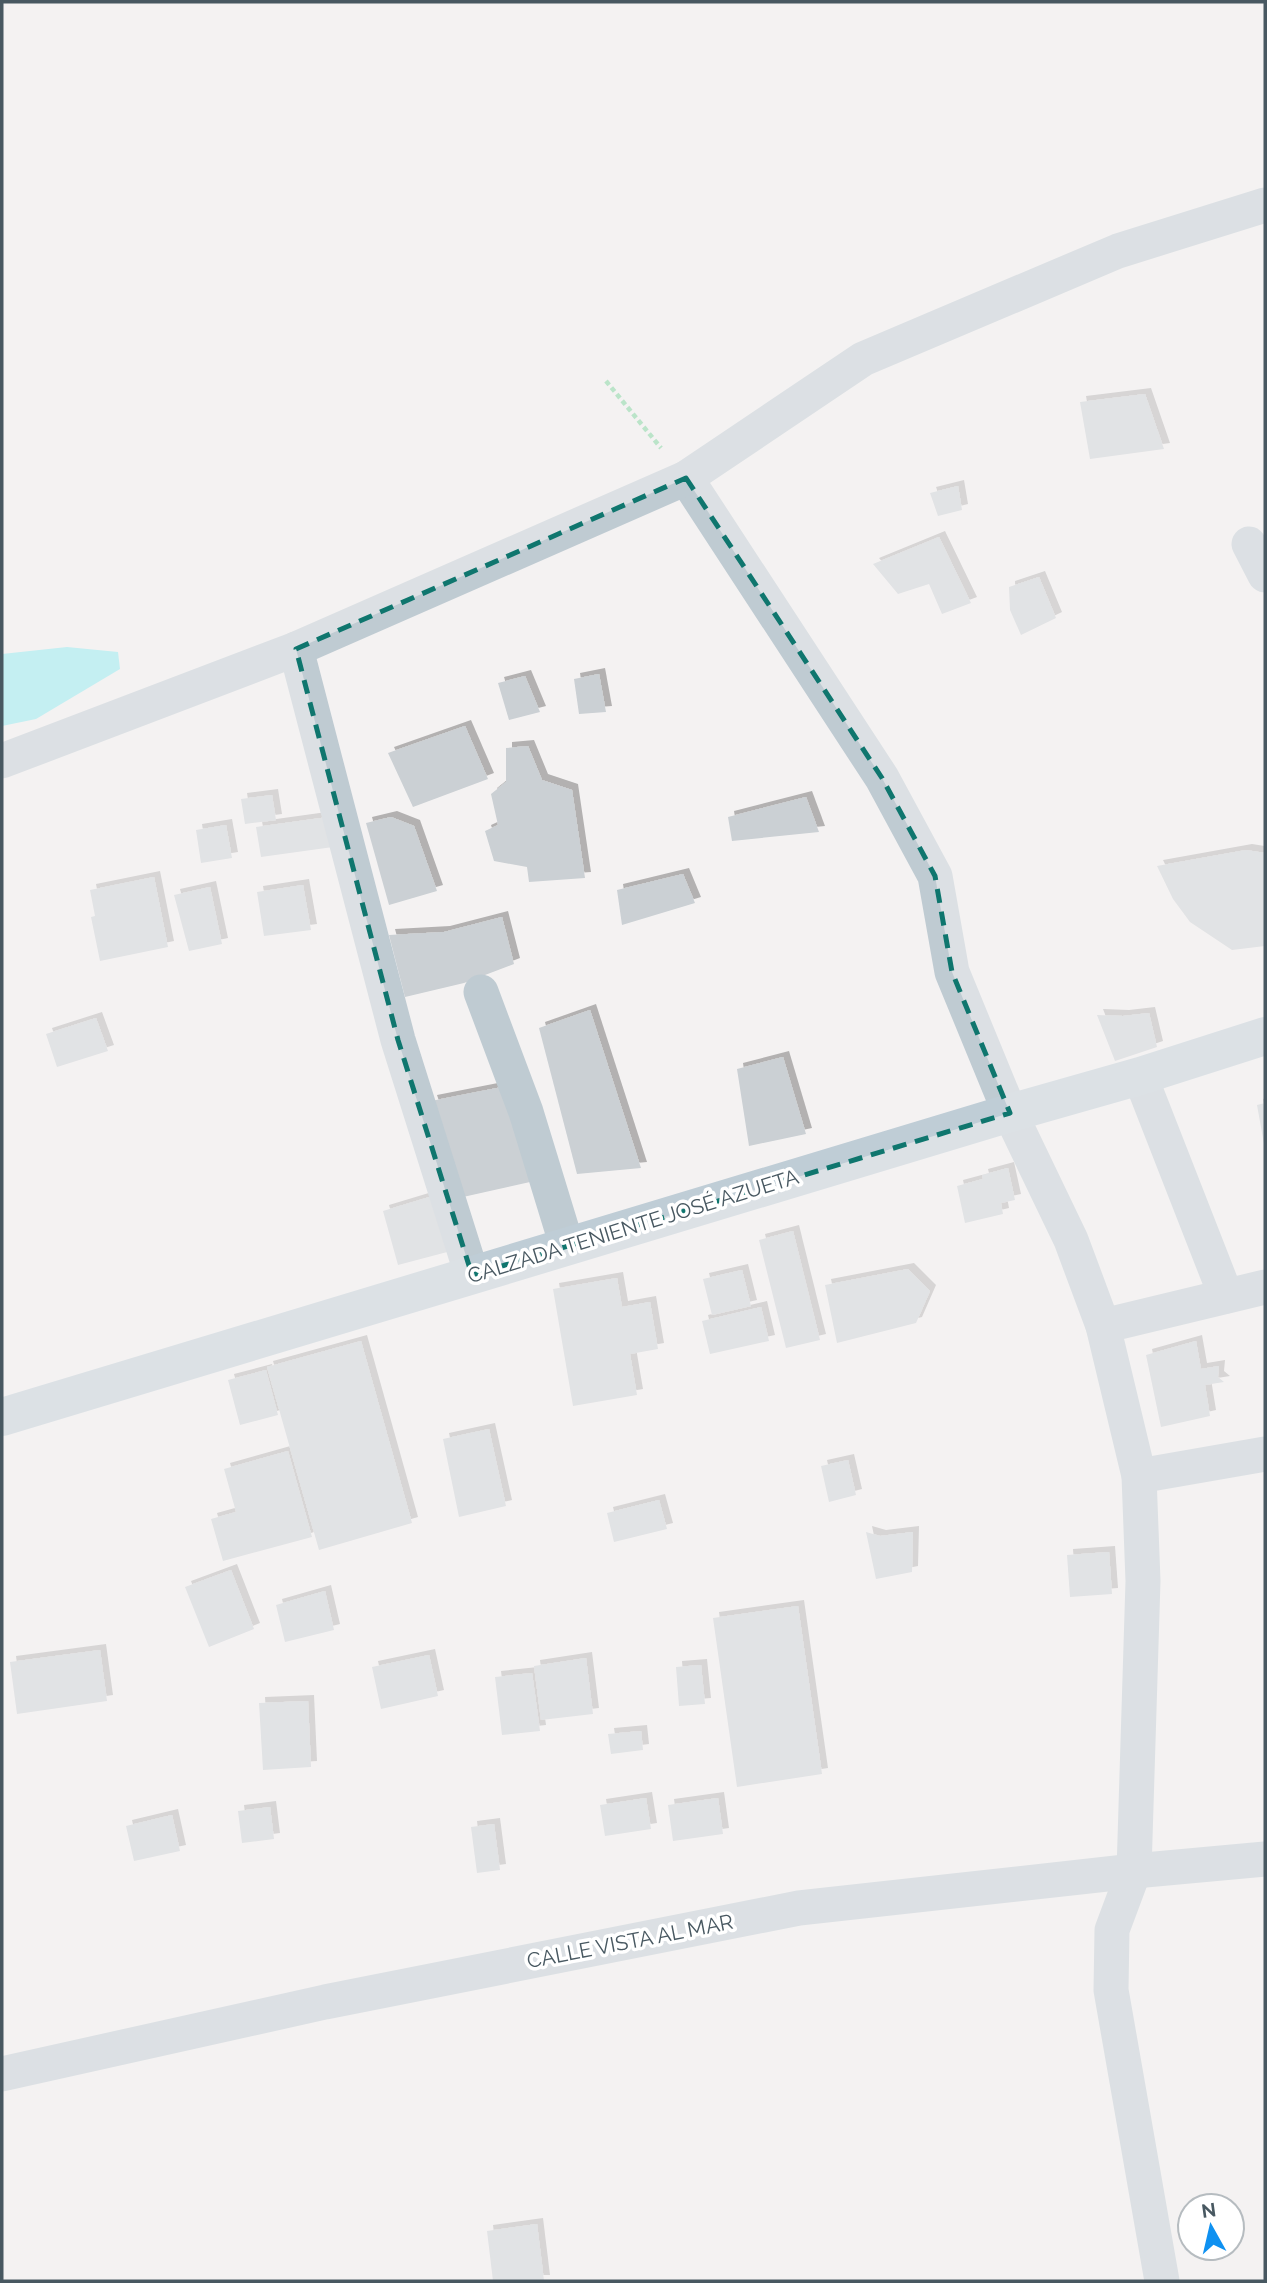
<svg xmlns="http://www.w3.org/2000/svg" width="1267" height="2283" font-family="Raleway,sans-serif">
	<defs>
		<filter id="shadow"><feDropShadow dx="6" dy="-6" stdDeviation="0" flood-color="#0004"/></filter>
	</defs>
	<rect width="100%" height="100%" fill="#f4f2f2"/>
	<polygon fill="#8aebf2" points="67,647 118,652 120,669 36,719 2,726 2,654"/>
	<g fill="#cbd0d4" filter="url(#shadow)">
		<polygon points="1145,394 1164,449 1090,459 1080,402"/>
		<polygon points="958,486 962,510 938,516 930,493"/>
		<polygon points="939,537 971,603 942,614 929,584 898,594 873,564"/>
		<polygon points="1039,577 1056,618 1021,635 1010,610 1009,587"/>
		<polygon points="599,674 606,712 579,714 574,679"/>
		<polygon points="525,676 540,712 509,720 498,683"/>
		<polygon points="465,726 488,779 413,807 388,753"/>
		<polygon points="528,746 542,780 572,790 585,878 529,882 527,867 494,861 485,831 498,825 491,794 506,782 506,748"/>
		<polygon points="272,795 276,820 245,824 241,799"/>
		<polygon points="806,797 819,832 732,841 728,817"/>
		<polygon points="328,817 333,847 261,857 256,827"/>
		<polygon points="391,817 414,826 437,891 389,905 366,823"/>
		<polygon points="226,825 232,858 201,863 196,830"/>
		<polygon points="1246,850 1265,853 1265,946 1232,950 1190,922 1173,899 1157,866"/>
		<polygon points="683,874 695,903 622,925 617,890"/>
		<polygon points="154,877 168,947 100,961 91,917 95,916 90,890"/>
		<polygon points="303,885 311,930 264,936 257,892"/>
		<polygon points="210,887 222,944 189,951 174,895"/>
		<polygon points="502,917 514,964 464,983 405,997 389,935 444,932"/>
		<polygon points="590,1010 641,1168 577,1174 539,1028"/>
		<polygon points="1149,1013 1157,1047 1115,1061 1097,1015 1123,1016"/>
		<polygon points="96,1018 108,1051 57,1067 46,1034"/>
		<polygon points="783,1057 806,1134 749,1146 737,1069"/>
		<polygon points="502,1087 530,1182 463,1197 431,1101"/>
		<polygon points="1265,1103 1265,1144 1264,1144 1257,1105"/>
		<polygon points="1008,1168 1015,1200 1001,1203 1003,1214 965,1223 957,1186 983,1179 982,1175"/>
		<polygon points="436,1195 451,1251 398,1265 383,1211"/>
		<polygon points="793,1231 820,1340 786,1348 759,1240"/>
		<polygon points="908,1269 930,1291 916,1323 837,1343 825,1285"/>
		<polygon points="742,1270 751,1306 712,1315 703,1279"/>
		<polygon points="617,1278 622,1307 650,1302 658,1349 630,1354 637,1395 573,1406 553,1289"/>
		<polygon points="761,1307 769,1341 710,1354 702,1321"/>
		<polygon points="361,1341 412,1523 319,1550 267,1367"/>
		<polygon points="1196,1341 1201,1369 1219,1366 1218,1377 1224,1382 1205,1385 1210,1416 1161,1427 1146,1355"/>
		<polygon points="266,1370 278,1415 240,1425 228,1380"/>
		<polygon points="489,1429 506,1506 459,1517 443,1439"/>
		<polygon points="288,1451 312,1537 223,1561 211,1519 236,1512 224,1469"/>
		<polygon points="848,1460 856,1495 829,1502 821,1466"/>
		<polygon points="659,1500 667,1529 614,1542 607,1513"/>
		<polygon points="866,1532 880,1536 913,1532 912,1572 876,1579"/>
		<polygon points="1109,1552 1112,1594 1070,1597 1067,1555"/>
		<polygon points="231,1570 254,1629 209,1647 185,1587"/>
		<polygon points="325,1591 334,1630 285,1642 276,1605"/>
		<polygon points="798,1606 822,1774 737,1787 713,1618"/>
		<polygon points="100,1650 107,1701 17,1714 10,1662"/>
		<polygon points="429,1655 438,1696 381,1709 372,1667"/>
		<polygon points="586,1658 593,1714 541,1720 534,1666"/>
		<polygon points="701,1665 705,1704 679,1706 676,1667"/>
		<polygon points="532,1673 540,1731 502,1735 495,1677"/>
		<polygon points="308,1701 311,1767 263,1770 259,1703"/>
		<polygon points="641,1731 643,1750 611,1754 608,1734"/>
		<polygon points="646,1798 651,1829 605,1836 600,1805"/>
		<polygon points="718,1798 723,1834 673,1841 668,1805"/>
		<polygon points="270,1807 274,1839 242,1843 238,1811"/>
		<polygon points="172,1815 180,1851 134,1861 126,1826"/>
		<polygon points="494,1824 500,1870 477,1873 471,1827"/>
		<polygon points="537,2224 544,2281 493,2281 487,2231"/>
	</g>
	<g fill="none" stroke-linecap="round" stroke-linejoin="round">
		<polyline stroke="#75d397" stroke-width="4.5" stroke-dasharray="5 3.5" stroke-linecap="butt" points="606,381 661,448"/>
		<g stroke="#bfcbd2" stroke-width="35">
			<polyline points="686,478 882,778 935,876 952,972 1010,1113 1071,1240 1103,1326 1139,1476 1143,1581 1134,1871 1112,1930 1111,1990 1162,2281"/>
			<polyline points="1249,544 1265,575"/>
			<polyline points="296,649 398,1040 472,1275"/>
			<polyline points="2,761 296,649 686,478 863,359 1118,251 1265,205"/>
			<polyline points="481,992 526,1112 567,1246"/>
			<polyline points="1140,1076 1226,1296"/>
			<polyline points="1103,1326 1265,1287"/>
			<polyline points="1139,1476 1265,1454"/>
			<polyline points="2,2074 325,2002 799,1908 1134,1871 1265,1859"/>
		</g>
		<polyline stroke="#bfcdd6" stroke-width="38" points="2,1417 1010,1113 1140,1076 1265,1036"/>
	</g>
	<path d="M0 0H1267V2283H0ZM686,478L882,778L935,876L952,972L1010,1113L472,1275L398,1040L296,649Z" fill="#f4f2f2" fill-opacity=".55" fill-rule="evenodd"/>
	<path fill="none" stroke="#0f766e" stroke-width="5" stroke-dasharray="14 9" stroke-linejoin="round" d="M686,478L882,778L935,876L952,972L1010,1113L472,1275L398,1040L296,649Z"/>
	<g text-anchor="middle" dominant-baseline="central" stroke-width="7" stroke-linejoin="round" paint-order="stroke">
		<g font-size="21" fill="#485861" stroke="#fff">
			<text transform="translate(633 1226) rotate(-17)">CALZADA TENIENTE JOSÉ AZUETA</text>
			<text transform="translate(630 1941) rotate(-11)">CALLE VISTA AL MAR</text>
		</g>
	</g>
	<rect width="1267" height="2283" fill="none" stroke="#485861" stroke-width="7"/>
	<g transform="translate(1211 2227) rotate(352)"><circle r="33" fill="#ffffff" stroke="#b6bcc0" stroke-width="2"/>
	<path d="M0-5L12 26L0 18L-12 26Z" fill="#0f91f1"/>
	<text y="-10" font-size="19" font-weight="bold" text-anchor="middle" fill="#485861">N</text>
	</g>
</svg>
